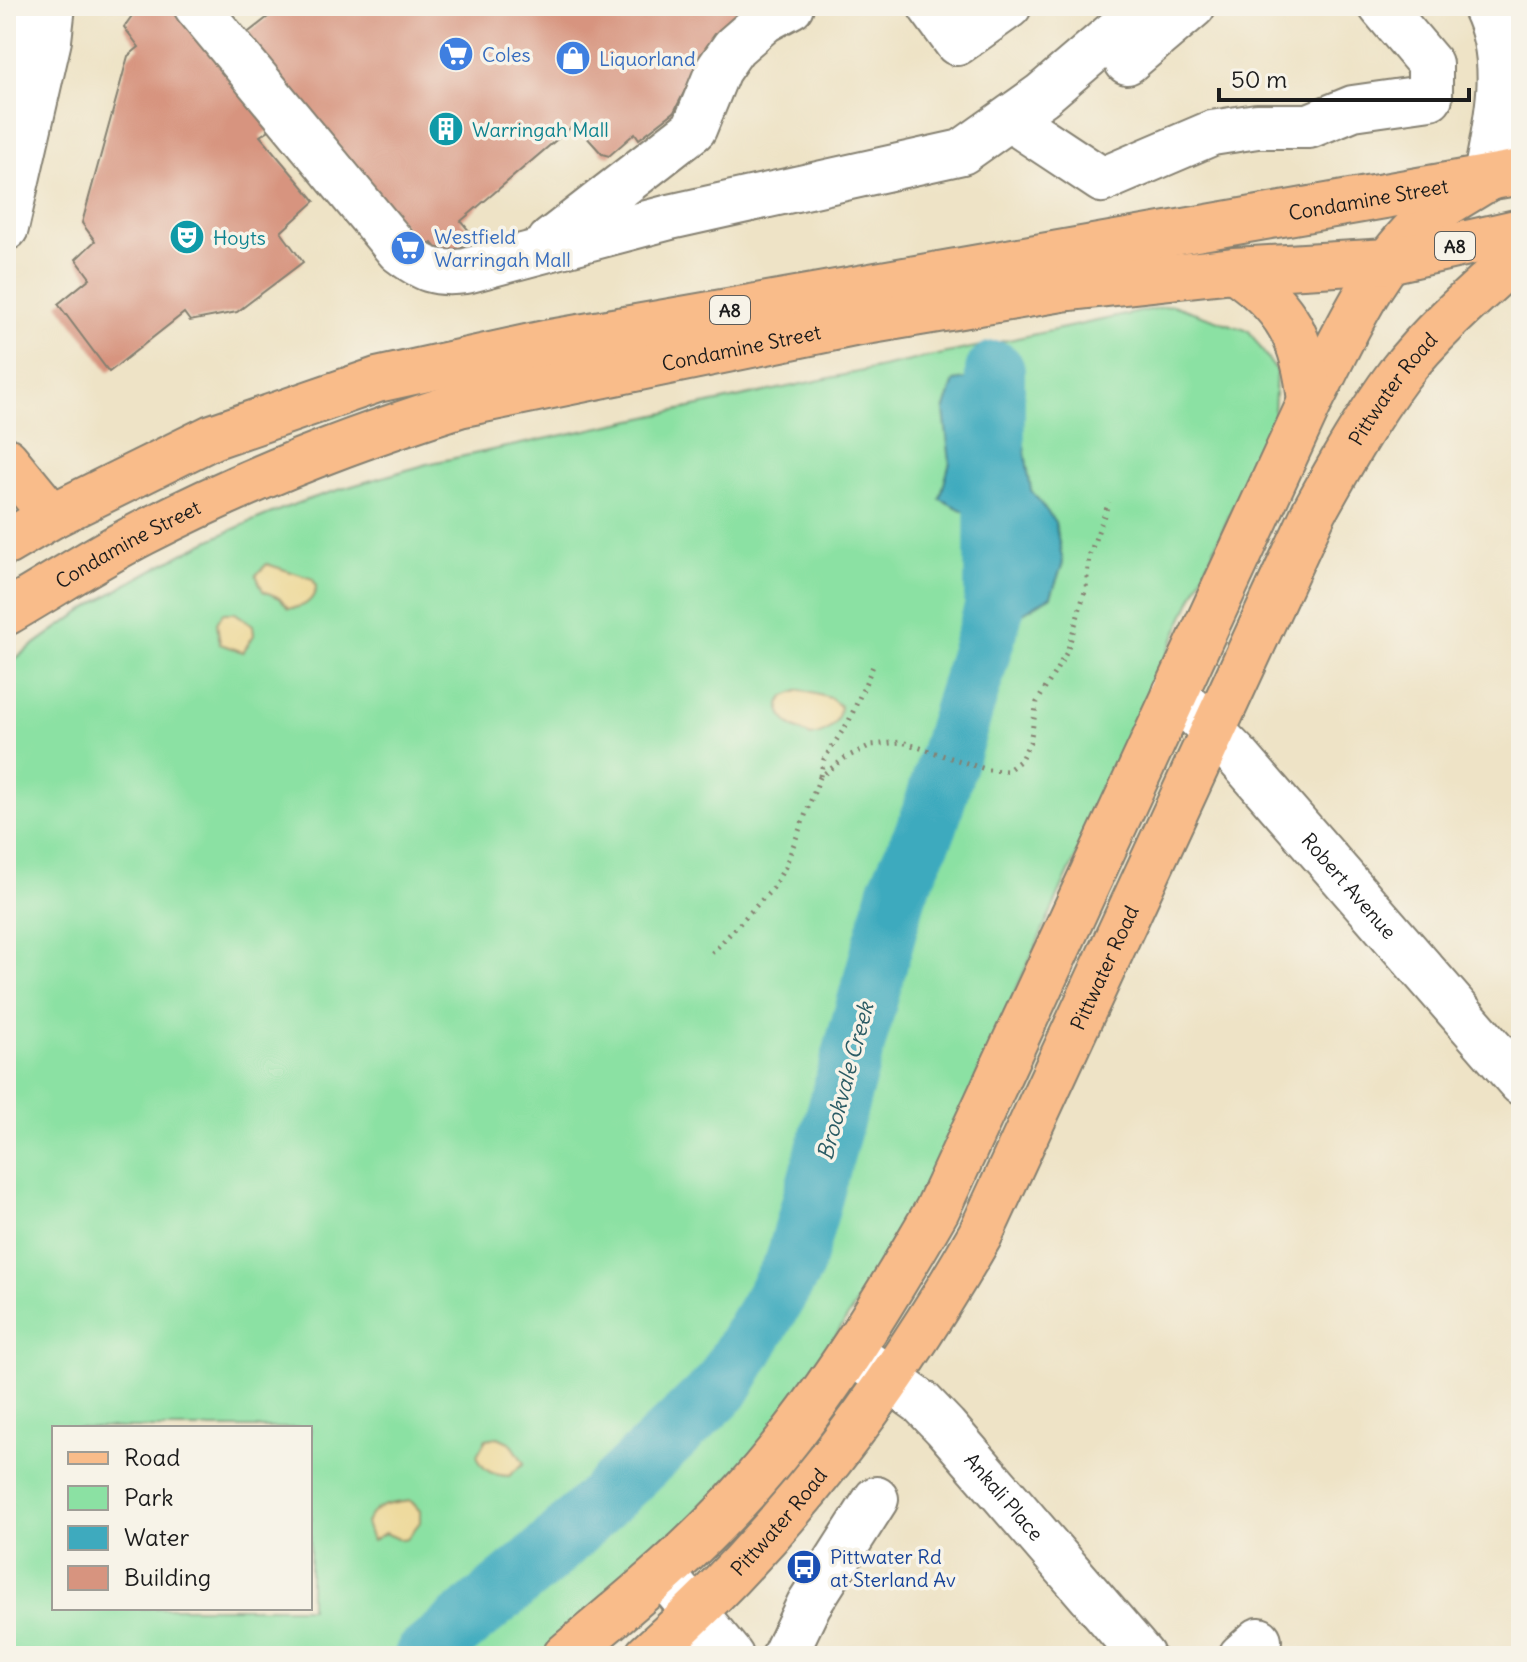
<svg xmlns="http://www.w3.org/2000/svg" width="1527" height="1662" font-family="Delius,sans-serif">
	<rect width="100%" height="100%" fill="#f7f3e8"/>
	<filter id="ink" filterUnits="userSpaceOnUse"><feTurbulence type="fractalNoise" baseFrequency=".0125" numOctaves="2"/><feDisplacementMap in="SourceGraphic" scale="16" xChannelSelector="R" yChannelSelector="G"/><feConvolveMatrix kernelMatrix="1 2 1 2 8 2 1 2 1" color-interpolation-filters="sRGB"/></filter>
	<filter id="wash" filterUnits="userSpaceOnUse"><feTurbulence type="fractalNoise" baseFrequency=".006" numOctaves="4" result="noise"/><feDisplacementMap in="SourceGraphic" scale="32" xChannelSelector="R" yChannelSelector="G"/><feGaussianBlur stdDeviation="1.8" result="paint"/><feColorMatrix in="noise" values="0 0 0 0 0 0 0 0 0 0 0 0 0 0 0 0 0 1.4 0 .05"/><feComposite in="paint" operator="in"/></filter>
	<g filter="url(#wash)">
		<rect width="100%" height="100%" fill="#eee3c6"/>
		<path fill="#8be1a3" stroke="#547e60" stroke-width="2" fill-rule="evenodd" d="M1172,305L1249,331L1276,371L1274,416L918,1208L780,1422L663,1554L539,1656H6V666C89,600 209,533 310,499C349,486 388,476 427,464ZM54,1428H310V1608H54Z"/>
		<g fill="#eeda9e" stroke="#857b5d" stroke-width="2">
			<path d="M267,564L313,579L316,586C315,601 302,609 288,608L280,598L263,591L256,575Z"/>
			<polygon points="223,613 235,613 253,625 254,635 243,652 220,644 217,623"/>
			<path d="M800,690L830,698L840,706C839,724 829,733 811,736C794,729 781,723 779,703L785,696Z"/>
			<path d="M498,1437L511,1443L524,1463L509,1476C492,1475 482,1471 477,1455L486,1439Z"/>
			<path d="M411,1501L420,1511V1522L407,1539L401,1540L385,1533L372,1541L366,1523C375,1503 391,1504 411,1501Z"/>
		</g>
		<polygon fill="#3eaabe" stroke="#2d636d" stroke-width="2" points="1017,370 1023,384 1023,439 1031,490 1055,522 1063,563 1051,596 1010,621 977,622 982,527 974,516 940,499 950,462 944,411 954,381"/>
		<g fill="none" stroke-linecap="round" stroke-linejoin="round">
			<polyline stroke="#3eaabe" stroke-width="60" points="424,1656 546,1555 722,1387 794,1265 898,890 928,825 994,609 995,371"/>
		</g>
		<g id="blocks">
			<g fill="#d7947f">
				<polygon points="139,6 175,6 277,125 260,136 315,201 281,232 303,262 237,312 190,321 184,313 109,372 58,304 90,278 76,259 95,241 82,223 128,56 139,47 124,27"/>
				<polygon points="282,6 763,6 704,53 674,112 639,139 635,133 609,156 602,154 575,124 461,221 475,238 445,259 432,243 423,249 245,35"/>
			</g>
		</g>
	</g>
	<g filter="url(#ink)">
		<use href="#blocks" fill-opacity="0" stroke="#858071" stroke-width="2"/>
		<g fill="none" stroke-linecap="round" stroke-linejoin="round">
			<defs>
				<g id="minor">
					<path d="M196,6L399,251C424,270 435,275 466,271L670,217L962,152L1042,95L1146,6"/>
					<polyline points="930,6 957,43 1009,6"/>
					<path d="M1484,6C1512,62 1496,122 1485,180"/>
					<polyline points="1127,62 1193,6"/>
					<polyline points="6,80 20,6"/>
					<polyline points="1010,119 1102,180 1212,133 1257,126 1309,126 1353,108 1430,97 1430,64 1381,6"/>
					<polyline points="6,228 49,40 53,6"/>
					<polyline points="550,241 694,129 718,70 734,47 765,20 791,6"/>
					<path id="s1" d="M1175,693L1238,757L1521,1083"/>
					<path id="s2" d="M851,1352L921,1402L945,1427L1142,1656"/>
					<polyline points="663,1574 731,1656"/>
					<polyline points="784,1656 809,1604 876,1499"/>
					<polyline points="1241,1656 1259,1640"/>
				</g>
				<g id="major">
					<path d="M565,1656C624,1606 684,1558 736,1501C816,1414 878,1312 937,1210L1310,402C1344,336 1375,261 1433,213C1449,201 1468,191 1485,180"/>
					<path id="s3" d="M647,1656C784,1535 890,1392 980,1235L1315,510C1341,463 1367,417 1399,374C1434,329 1479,291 1521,253"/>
				</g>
				<g id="highway">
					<path d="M1234,270C1287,306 1304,339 1310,402"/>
					<polyline points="6,460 52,516"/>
					<path id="s4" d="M6,543L52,516L212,437L377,380L545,343L1521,172"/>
					<path id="s5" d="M6,613C51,587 96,557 143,533C243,481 351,439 459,405L854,324L1062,289L1234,270L1388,261L1521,231"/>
				</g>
			</defs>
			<use href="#minor" stroke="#858071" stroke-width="48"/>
			<use href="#major" stroke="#858071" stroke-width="48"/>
			<use href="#highway" stroke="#858071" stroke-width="48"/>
			<g stroke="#858071" stroke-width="5" stroke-dasharray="2 6" stroke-linecap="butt">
				<polyline points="820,776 824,759 849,721 873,666"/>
				<polyline points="712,953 773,888 785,867 820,777 845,758 871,745 902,742 988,770 1007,771 1020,761 1030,742 1037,702 1067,652 1086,588 1089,556 1109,502"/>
			</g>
			<use href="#minor" stroke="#fff" stroke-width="44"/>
			<use href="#major" stroke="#f9bc8a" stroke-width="44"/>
			<use href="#highway" stroke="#f9bc8a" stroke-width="44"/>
		</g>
	</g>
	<defs>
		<symbol id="supermarket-disc" viewBox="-11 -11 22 22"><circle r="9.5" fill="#3f7fe0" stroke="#f7f3e8"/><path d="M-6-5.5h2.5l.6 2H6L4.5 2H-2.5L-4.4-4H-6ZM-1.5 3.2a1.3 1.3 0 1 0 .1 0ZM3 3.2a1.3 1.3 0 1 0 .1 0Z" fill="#fff"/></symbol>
		<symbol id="shop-disc" viewBox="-11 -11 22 22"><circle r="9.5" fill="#3f7fe0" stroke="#f7f3e8"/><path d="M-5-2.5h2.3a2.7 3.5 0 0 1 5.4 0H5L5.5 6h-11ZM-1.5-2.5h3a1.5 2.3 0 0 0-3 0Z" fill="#fff"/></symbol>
		<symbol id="building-disc" viewBox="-11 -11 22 22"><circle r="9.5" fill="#0f9aa8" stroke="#f7f3e8"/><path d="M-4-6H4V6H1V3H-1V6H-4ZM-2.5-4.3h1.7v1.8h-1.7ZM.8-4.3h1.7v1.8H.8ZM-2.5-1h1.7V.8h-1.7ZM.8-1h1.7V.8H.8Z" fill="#fff"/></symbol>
		<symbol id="theatre-disc" viewBox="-11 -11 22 22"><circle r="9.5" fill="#0f9aa8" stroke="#f7f3e8"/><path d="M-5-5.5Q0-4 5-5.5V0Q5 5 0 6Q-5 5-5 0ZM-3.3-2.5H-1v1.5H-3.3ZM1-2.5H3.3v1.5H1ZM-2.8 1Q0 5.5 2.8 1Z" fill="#fff"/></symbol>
		<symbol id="bus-disc" viewBox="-11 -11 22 22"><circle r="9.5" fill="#1a4fb4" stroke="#f7f3e8"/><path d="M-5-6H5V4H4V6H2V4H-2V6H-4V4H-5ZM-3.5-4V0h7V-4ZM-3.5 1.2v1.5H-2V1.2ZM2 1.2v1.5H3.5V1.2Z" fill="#fff"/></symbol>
	</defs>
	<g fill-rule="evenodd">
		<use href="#supermarket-disc" x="436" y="34" width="40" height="40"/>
		<use href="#shop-disc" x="553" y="38" width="40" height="40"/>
		<use href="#building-disc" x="426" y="109" width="40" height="40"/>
		<use href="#theatre-disc" x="167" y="217" width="40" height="40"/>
		<use href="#supermarket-disc" x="388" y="228" width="40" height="40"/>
		<use href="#bus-disc" x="784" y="1547" width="40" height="40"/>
	</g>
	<g text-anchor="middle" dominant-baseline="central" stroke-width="7" stroke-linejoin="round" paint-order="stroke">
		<g fill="#f7f3e8" stroke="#5e5c59" stroke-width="2">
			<rect x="1435" y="232" width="40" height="28" rx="6"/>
			<rect x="710" y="296" width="40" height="28" rx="6"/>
		</g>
		<g font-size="18" font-weight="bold" fill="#1c1c1c">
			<text x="1455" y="246">A8</text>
			<text x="730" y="310">A8</text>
		</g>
		<g font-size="20" fill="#366cbe" stroke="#f7f3e8" text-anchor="start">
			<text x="482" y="54">Coles</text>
			<text x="599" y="58">Liquorland</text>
			<text x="434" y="236">Westfield<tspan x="434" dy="23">Warringah Mall</tspan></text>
		</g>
		<g font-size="20" fill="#0d838f" stroke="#f7f3e8" text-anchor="start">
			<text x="472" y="129">Warringah Mall</text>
			<text x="213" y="237">Hoyts</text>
		</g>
		<g font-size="20" fill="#1c1c1c" stroke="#f7f3e8">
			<text stroke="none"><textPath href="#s4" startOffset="1414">Condamine Street</textPath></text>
			<text stroke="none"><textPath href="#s5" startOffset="788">Condamine Street</textPath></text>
			<text stroke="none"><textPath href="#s3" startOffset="1482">Pittwater Road</textPath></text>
			<text stroke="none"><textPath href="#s5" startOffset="140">Condamine Street</textPath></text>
			<text stroke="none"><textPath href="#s1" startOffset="260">Robert Avenue</textPath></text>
			<text stroke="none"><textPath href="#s3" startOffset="834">Pittwater Road</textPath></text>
			<text stroke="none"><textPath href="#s2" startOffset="212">Ankali Place</textPath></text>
			<text stroke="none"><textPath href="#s3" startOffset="188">Pittwater Road</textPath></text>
		</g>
		<g font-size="20" fill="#164399" stroke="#f7f3e8" text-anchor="start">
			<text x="830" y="1556">Pittwater Rd<tspan x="830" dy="23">at Sterland Av</tspan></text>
		</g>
		<g font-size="22" font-style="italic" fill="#2b5c65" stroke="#f7f3e8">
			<text transform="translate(845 1081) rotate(-75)">Brookvale Creek</text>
		</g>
	</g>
	<rect width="1527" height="1662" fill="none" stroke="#f7f3e8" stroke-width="32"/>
	<rect x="52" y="1426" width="260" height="184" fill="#f7f3e8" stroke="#9f9d96" stroke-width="2"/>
	<rect x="68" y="1452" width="40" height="12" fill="#f9bc8a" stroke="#9f9d96" stroke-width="2"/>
	<text x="124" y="1466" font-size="24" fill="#1c1c1c">Road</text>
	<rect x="68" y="1486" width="40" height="24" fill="#8be1a3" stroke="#9f9d96" stroke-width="2"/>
	<text x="124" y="1506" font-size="24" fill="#1c1c1c">Park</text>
	<rect x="68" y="1526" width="40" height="24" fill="#3eaabe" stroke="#9f9d96" stroke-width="2"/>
	<text x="124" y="1546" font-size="24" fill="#1c1c1c">Water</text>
	<rect x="68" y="1566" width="40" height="24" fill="#d7947f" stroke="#9f9d96" stroke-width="2"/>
	<text x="124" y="1586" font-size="24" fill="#1c1c1c">Building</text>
	<path d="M1219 88v12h250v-12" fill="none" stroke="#1c1c1c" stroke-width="4"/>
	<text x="1231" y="88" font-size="24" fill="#1c1c1c" stroke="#f7f3e8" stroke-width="6" paint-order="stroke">50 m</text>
</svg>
